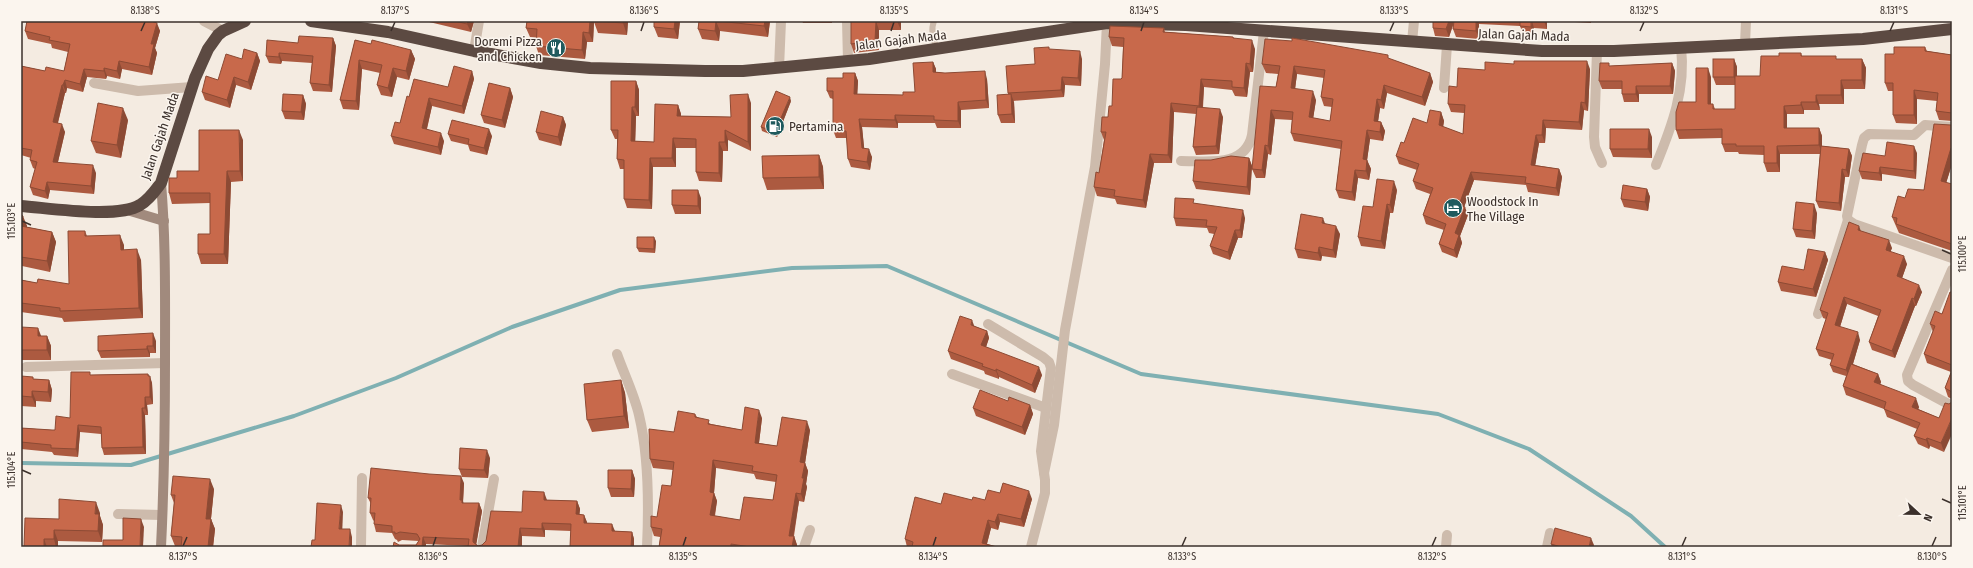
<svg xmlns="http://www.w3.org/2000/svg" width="1973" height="568" font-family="'Fira Sans Condensed',sans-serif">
	<rect width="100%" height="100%" fill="#f4ebe1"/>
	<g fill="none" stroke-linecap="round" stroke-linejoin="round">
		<polyline stroke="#7fb0b2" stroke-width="4" points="21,463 131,465 294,416 396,378 512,327 620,290 792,268 887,266 1141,374 1438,414 1529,449 1631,516 1665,547"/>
		<path stroke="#cdbbac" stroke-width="6" d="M934,21C930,31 934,40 937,50"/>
		<g stroke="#cdbbac" stroke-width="10">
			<polyline points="204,21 223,31"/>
			<polyline points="847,21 848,61"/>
			<polyline points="1412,42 1414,21"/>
			<polyline points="1745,44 1746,21"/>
			<polyline points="474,51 479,21"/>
			<polyline points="1597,51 1594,137 1595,147 1602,163"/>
			<polyline points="779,68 781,21"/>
			<polyline points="94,83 138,91 192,87"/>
			<polyline points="1444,88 1447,45"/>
			<polyline points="1952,127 1925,125 1914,135 1869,134 1864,138 1862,145 1847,216 1848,220 1854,224 1952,258"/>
			<path d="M1181,161C1207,161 1245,168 1252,135L1264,31"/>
			<path d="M1656,165C1672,126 1686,89 1681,47"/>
			<polyline points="1952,270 1907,375 1908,381 1913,385 1952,406"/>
			<polyline points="1818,314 1848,220"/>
			<polyline points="988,324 1043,357 1049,362 1051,368 1041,451 1045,480 1045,493 1031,547"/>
			<path d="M617,354C624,374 634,394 639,415C649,457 649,504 647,547"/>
			<polyline points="26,367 165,363"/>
			<polyline points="952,374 1046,408"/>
			<polyline points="1044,473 1054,425 1065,330 1095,167 1105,64 1107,23"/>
			<polyline points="118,514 162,515"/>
			<polyline points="361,547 362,478"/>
			<polyline points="482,547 494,479"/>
			<polyline points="804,547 810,530"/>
			<polyline points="1446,547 1447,535"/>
			<polyline points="1547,547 1550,533"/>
		</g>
		<g stroke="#a18a7d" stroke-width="10">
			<polyline points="127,210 164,221"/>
			<path d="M161,547C164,485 165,424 165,362C165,302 166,242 161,183"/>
		</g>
		<g stroke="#5c4a42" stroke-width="12">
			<polyline points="311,21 388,32 474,51 541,63 590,68 705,71 743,71 869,59 1107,23 1186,25 1542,51 1614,51 1863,39 1952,29"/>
			<path d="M21,206C49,208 117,219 140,205C149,200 155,191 161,183L195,78L208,49L218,35L223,31L245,21"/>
		</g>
	</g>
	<g fill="#ac5a40" fill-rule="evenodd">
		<polygon points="27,21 156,21 156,23 160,31 155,48 157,53 152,75 122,69 120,79 107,76 106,79 87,77 83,92 67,88 66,93 65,93 58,123 65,132 58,162 96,173 94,194 50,190 48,199 33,195 30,187 35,169 33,168 30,160 31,158 21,155 21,66 45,71 64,71 68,52 52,48 51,44 28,39 25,31"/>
		<polygon points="425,21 474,21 471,32"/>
		<polygon points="527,21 628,21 627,35 598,33 594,22 593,42 587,42 585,59 539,55 536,46 536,38 530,37 526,28"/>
		<polygon points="654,21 680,21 678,39 658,37 654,27"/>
		<polygon points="699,21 770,21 768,37 720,31 719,41 702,39 698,29"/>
		<polygon points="802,21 832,21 832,23 803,23"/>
		<polygon points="851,21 901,21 901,30 879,30 879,50 854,53 851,44"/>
		<polygon points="1433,21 1547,21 1547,29 1534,28 1534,34 1523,34 1520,26 1479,24 1479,39 1456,37 1453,29 1454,23 1449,37 1435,36 1433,28"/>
		<polygon points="1575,21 1591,21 1591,23 1575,22"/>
		<polygon points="1164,28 1165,32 1233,37 1234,38 1255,49 1253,72 1250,72 1247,97 1235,96 1232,90 1204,87 1203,108 1223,117 1219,154 1196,155 1193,147 1196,114 1174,112 1172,163 1154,163 1146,208 1117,204 1115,199 1097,196 1094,187 1099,173 1104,140 1101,132 1108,117 1112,106 1122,78 1123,47 1112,46 1109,37"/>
		<polygon points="333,38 336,46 332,92 313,91 310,83 312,63 282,61 281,64 269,63 266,56 298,43"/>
		<polygon points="355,40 371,44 411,50 415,59 409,80 397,77 392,97 381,95 377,85 380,73 362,69 359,110 343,109 340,100"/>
		<polygon points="1925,47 1927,51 1952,55 1952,121 1939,120 1936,111 1937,101 1917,99 1917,124 1896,123 1893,115 1893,91 1888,91 1885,83 1894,54"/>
		<polygon points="1049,49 1082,59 1081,86 1065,85 1064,97 1013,101 1014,102 1015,123 1001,123 998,115 1008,94 1008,93"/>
		<polygon points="257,53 260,61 251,90 236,85 230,108 205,100 202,92 218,80 242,59"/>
		<polygon points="1801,53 1802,56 1837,59 1862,59 1866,68 1865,89 1844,89 1844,104 1819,104 1820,110 1804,110 1804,114 1787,114 1787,128 1819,128 1822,136 1822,146 1849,149 1852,156 1849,177 1845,177 1841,211 1819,208 1816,201 1820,154 1780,154 1780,172 1767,172 1764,163 1764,155 1739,154 1738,152 1725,152 1722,144 1722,138 1679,139 1676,130 1696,102 1711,77 1711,104 1713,104 1715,109 1735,109 1735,85 1716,85 1713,77 1734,59 1737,67 1737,76 1760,76 1779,56"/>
		<path d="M1390,59L1430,73L1433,82L1425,106L1387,93L1384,109L1380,108L1378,121L1381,122L1385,131L1383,141L1370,139L1367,160L1371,169L1369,180L1358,178L1355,201L1339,198L1336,190L1341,149L1294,141L1291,133L1292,120L1275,119L1271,155L1268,154L1265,178H1256L1252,169L1276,87L1278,74L1266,73L1262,64ZM1297,74L1324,78L1321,97L1324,106L1332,107L1330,121L1313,118L1316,100L1295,89Z"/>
		<polygon points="933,62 936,69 936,72 987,79 989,108 961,110 961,128 937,128 935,123 898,123 898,128 862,127 864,148 872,157 870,170 851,167 848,159 847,138 836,138 833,130 833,99 830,98 827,91 843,78 855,73 858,81 857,94 903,95 915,92"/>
		<polygon points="1672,63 1675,71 1673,94 1639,94 1639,102 1624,102 1622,94 1622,89 1602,89 1599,81 1610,66"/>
		<polygon points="1590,69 1588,111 1584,110 1582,130 1546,128 1545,143 1539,143 1535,165 1559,169 1562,177 1559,196 1528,192 1526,185 1474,180 1464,207 1468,215 1460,236 1462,243 1457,258 1442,252 1439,244 1444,230 1426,224 1423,215 1430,194 1416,189 1413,181 1417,170 1399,164 1396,156 1404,143 1441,112 1444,121 1443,127 1463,134 1464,113 1451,112 1448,104 1457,87 1485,70"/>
		<polygon points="472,71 474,79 464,114 432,106 427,129 444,141 441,155 394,144 391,136 400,123 409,97 448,87"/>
		<polygon points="636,81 639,90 639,116 636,116 635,141 654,142 678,105 681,114 681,116 731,117 751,103 751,151 728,140 728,151 723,151 722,182 699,181 696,172 696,148 676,148 676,167 653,167 652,209 627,208 624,199 624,169 620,169 617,159 617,139 615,139 611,130"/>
		<polygon points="510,88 513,97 505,128 484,123 481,115"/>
		<polygon points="303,95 306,104 304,120 285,119 282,111"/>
		<polygon points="791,101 777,137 762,131 761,127"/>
		<polygon points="563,117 566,125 561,146 539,140 536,132"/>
		<polygon points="128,120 121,158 96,153 91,141"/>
		<polygon points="1952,124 1952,164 1946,183 1952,184 1952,251 1899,233 1892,217 1905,198 1924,190"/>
		<polygon points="448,134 492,136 487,155 470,151 468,145 451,141"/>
		<polygon points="1652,137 1652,158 1613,157 1610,149"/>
		<polygon points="243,140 243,181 231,182 228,264 201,264 198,254 210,234 210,203 172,204 169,193 177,178 199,171"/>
		<polygon points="1917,153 1916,179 1882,174 1882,181 1862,179 1859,171 1885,156"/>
		<polygon points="819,155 823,167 824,189 767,190 763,178"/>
		<polygon points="1249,158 1252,166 1250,195 1196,189 1193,181 1211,160"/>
		<polygon points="1647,189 1650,197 1648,211 1624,207 1621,199"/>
		<polygon points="1397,190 1393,213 1390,213 1385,249 1361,246 1358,237 1373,207"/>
		<polygon points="701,198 701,214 675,214 672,205"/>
		<polygon points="1195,203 1245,218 1242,238 1238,238 1230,260 1213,254 1210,246 1214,234 1209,233 1207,228 1176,226 1174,218"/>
		<polygon points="1817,213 1815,239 1796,237 1793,229"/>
		<polygon points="21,215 27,226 27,227 52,232 56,242 50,272 22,266 21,276"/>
		<polygon points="1325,224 1340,234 1336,258 1322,256 1321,261 1298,258 1295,249"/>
		<polygon points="85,231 87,236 124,245 124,250 141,260 143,318 64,322 62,318 21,312 21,280 37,283 69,284"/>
		<polygon points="1861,231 1892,248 1890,252 1907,264 1902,278 1922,292 1916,306 1915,306 1895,358 1872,350 1869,342 1878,316 1847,304 1840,327 1860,340 1853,364 1878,374 1881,382 1880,384 1919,407 1918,409 1939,418 1944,452 1930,446 1929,449 1918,444 1914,436 1917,429 1887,417 1884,409 1846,395 1843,386 1846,376 1833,372 1830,365 1832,360 1819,356 1816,349 1826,319 1823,318 1820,310"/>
		<polygon points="656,241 655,253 639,252 637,248"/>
		<polygon points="1825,252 1828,260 1816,297 1781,291 1778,282 1804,270"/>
		<polygon points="1952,292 1952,399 1948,397 1945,388 1951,372 1927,363 1924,354 1933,332 1930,324 1942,314"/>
		<polygon points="974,326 987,331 989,338 986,347 1042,375 1035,393 999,377 999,379 985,374 984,371 951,359 948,351"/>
		<polygon points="21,327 41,336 47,336 51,346 51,360 21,360"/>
		<polygon points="156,341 156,353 150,353 150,357 101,358 98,351"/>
		<polygon points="148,374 152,383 153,404 147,405 148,415 145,415 146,454 104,455 102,448 101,434 80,432 78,457 54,455 52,452 21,449 21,428 52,430 55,430 70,418 91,375"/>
		<polygon points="21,376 34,379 49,380 52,390 51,402 36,401 36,407 21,406"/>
		<polygon points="621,380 625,393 629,428 592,432 587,420"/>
		<polygon points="1008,401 1030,405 1033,414 1025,435 976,416 973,408"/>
		<path d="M695,414L697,417L711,424L742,430L762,418L759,443L777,446L810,430L805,463L808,471L806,484L807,487L804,502L799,501L794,536L797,545V547H659L660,537L654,536L651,527L657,517L671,486L673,470L653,468L650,459L674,432ZM716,468L754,474L756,479L776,482L773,500L740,520L715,516L717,501L714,493Z"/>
		<polygon points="490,458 488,478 462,477 459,469"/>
		<polygon points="632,470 635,479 634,497 611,497 608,488"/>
		<polygon points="464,483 463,503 479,503 482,511 476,544 478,546 482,545 522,512 547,500 577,501 580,509 579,514 584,515 587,523 615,531 632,532 634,539 634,547 570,547 571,531 545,530 545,537 522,536 522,547 468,546 426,544 426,547 399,545 416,545 419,541 402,540 398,542 397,540 395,539 392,533 376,532 374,524 374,521 373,520 370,513 371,504 368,498"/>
		<polygon points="214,489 211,519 215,529 213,547 181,547 181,546 175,546 171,536 174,503 171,495"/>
		<polygon points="1000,493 1032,499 1024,527 1000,522 998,530 991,528 987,544 997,547 907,547 905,539 941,504 972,500 985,500"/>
		<polygon points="100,513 100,516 103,525 102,542 58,541 58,547 24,547 59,519"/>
		<polygon points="1551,544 1594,545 1593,547 1552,547"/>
	</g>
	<g fill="#8c4a34">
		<polygon points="468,21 474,21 471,32 467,24"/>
		<polygon points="590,21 594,21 594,22 593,42 589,33"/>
		<polygon points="623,21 628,21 627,35 623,23"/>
		<polygon points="675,21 680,21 678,39 674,29"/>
		<polygon points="716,21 720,31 719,41 715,31"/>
		<polygon points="765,21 770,21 768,37 764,26"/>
		<polygon points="876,21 879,30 879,50 875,41"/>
		<polygon points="897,21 901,21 901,30"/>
		<polygon points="1449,21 1454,21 1449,37 1446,29"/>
		<polygon points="1476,21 1478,21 1479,24 1479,39 1476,31"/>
		<polygon points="1532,21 1534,28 1534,34 1531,27"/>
		<polygon points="1544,21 1547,21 1547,29"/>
		<polygon points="157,23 160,31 155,48 157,53 152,75 149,67 151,44"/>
		<polygon points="583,32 587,42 585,59 582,50"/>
		<polygon points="333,38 336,46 332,92 329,85"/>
		<polygon points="1252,40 1255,49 1253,72 1250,64"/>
		<polygon points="411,50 415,59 409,80 406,71"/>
		<polygon points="1080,51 1082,59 1081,86 1078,78"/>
		<polygon points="257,53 260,61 251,90 248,82"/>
		<polygon points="279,53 282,61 281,64 279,57"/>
		<polygon points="1734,59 1737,67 1737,85 1734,77"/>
		<polygon points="1862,59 1866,68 1865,89 1862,80"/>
		<polygon points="359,60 362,69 359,110 356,101"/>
		<polygon points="119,61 122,69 120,79 117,71"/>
		<polygon points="1587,61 1590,69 1588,111 1585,103"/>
		<polygon points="933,62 936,69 936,80 933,72"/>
		<polygon points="1246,63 1250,72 1247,97 1244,88"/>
		<polygon points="1672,63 1675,71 1673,94 1670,86"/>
		<polygon points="1294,66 1297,74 1294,97 1291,88"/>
		<polygon points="104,68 107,76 106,79 104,71"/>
		<polygon points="393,68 397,77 392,97 388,88"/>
		<polygon points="1708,68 1711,77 1711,113 1708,104"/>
		<polygon points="84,69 87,77 83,92 80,84"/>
		<polygon points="472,71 474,79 464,114 462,106"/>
		<polygon points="985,71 987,79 989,108 986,100"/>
		<polygon points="855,73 858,81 857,102 854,94"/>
		<polygon points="1430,73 1433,82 1425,106 1422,97"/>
		<polygon points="234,77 236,85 230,108 227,100"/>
		<polygon points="1062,77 1065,85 1064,97 1061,90"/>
		<polygon points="1201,79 1204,87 1202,114 1199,106"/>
		<polygon points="65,80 67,88 66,93 63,85"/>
		<polygon points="1841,80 1844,89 1844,104 1841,95"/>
		<polygon points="636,81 639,90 639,116 635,107"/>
		<polygon points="62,85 65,93 56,130 53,122"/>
		<polygon points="1384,85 1387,93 1384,109 1381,100"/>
		<polygon points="1636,86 1639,94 1639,102 1636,94"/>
		<polygon points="510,88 513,97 505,128 502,120"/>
		<polygon points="1914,90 1917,99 1917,124 1914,115"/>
		<polygon points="1313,91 1316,100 1312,126 1309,117"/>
		<polygon points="748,94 751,103 751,151 748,142"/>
		<polygon points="1011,94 1014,102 1015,123 1012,114"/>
		<polygon points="303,95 306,104 304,120 301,112"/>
		<polygon points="1816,95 1819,104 1820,110 1816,102"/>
		<polygon points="790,97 791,101 777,137 775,132"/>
		<polygon points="429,98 432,106 425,136 422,128"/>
		<polygon points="1377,99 1380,108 1377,129 1374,121"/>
		<polygon points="958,102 961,110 961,128 958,121"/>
		<polygon points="1581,102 1584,110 1582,130 1579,122"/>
		<polygon points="1801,102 1804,110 1804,114 1801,105"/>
		<polygon points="1171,103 1174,112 1172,163 1168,155"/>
		<polygon points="678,105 681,114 681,125 677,116"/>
		<polygon points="1784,106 1787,114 1787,136 1784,128"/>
		<polygon points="632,107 636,116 635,150 631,141"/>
		<polygon points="123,108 128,120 121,158 117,145"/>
		<polygon points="1220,109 1223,117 1219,154 1216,146"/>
		<polygon points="1271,110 1275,119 1271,155 1268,146"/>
		<polygon points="1441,112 1444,121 1442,133 1439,125"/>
		<polygon points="895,115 898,123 898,128 895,120"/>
		<polygon points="563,117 566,125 561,146 558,137"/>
		<polygon points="859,119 862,127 865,156 862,148"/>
		<polygon points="1543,120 1546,128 1545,143 1542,135"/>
		<polygon points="1381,122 1385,131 1383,141 1380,132"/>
		<polygon points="62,124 65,132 56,170 53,162"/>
		<polygon points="1819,128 1822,136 1822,154 1819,145"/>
		<polygon points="489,129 492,136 487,155 484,148"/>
		<polygon points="1649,129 1652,137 1652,158 1648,149"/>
		<polygon points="239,130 243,140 243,181 240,171"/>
		<polygon points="725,130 728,140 728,151 725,142"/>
		<polygon points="1367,130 1370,139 1366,168 1363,159"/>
		<polygon points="441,133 444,141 441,155 438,147"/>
		<polygon points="1536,135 1539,143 1534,173 1531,165"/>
		<polygon points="673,138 676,148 676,167 672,158"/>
		<polygon points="719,142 723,151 722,182 719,173"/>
		<polygon points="1265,145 1268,154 1265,178 1262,170"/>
		<polygon points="1777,146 1780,154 1780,172 1777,163"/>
		<polygon points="1914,146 1917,153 1916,179 1914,171"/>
		<polygon points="1951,148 1952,149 1952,164 1944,190 1941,181"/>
		<polygon points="869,149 872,157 870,170 867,162"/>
		<polygon points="1849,149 1852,156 1849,177 1846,170"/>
		<polygon points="1150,154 1154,163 1146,208 1143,200"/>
		<polygon points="819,155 823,167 824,189 819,177"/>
		<polygon points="650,158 653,167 652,209 649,200"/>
		<polygon points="1249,158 1252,166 1250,195 1247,187"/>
		<polygon points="1367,160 1371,169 1369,180 1366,171"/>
		<polygon points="93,165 96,173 94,194 91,186"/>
		<polygon points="1880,167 1882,174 1882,181 1879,173"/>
		<polygon points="1559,169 1562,177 1559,196 1556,188"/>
		<polygon points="1842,169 1845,177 1841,211 1839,203"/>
		<polygon points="1355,170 1358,178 1355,201 1352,192"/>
		<polygon points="227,171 231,182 228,264 224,254"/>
		<polygon points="1471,172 1474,180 1462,213 1459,205"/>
		<polygon points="1394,181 1397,190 1393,213 1390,205"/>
		<polygon points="47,182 50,190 48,199 45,191"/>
		<polygon points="1647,189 1650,197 1648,211 1645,202"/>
		<polygon points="698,190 701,198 701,214 698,206"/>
		<polygon points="1387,204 1390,213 1385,249 1381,241"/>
		<polygon points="1814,204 1817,213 1815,239 1812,231"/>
		<polygon points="1465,207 1468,215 1460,236 1462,243 1457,258 1454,250 1455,233"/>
		<polygon points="1243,210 1245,218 1242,238 1240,230"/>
		<polygon points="23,216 27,226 25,236 21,226"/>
		<polygon points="1323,218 1326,226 1322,223"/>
		<polygon points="1336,226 1340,234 1336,258 1333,250"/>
		<polygon points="1859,226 1862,234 1858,230"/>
		<polygon points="1235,230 1238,238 1230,260 1228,252"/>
		<polygon points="52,232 56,242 50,272 47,261"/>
		<polygon points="120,235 124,245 124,260 121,250"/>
		<polygon points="654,237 656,241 655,253 654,249"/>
		<polygon points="1889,240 1892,248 1888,258 1886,250"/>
		<polygon points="1319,247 1322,256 1321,261 1318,253"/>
		<polygon points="137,249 141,260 143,318 139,308"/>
		<polygon points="1825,252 1828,260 1816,297 1813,289"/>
		<polygon points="1904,256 1907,264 1900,284 1897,276"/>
		<polygon points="21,262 22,266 21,276"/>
		<polygon points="1919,285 1922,292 1916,306 1914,299"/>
		<polygon points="1844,297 1847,304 1838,333 1835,325"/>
		<polygon points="1912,298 1915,306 1895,358 1892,351"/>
		<polygon points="972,320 975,328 971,325"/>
		<polygon points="38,328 42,338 38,336"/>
		<polygon points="987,331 989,338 984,353 981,345"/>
		<polygon points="1858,332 1860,340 1849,377 1846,370"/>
		<polygon points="153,333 156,341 156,353 153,346"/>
		<polygon points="47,336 51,346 51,360 47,350"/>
		<polygon points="147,346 150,353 150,357 147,349"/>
		<polygon points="1039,367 1042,375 1035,393 1032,385"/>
		<polygon points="996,369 999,377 999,379 996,371"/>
		<polygon points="148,374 150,379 150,376 152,383 153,404 150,397"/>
		<polygon points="1878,374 1881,382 1878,391 1874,382"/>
		<polygon points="49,380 52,390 51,402 48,392"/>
		<polygon points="621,380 625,393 629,428 624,416"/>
		<polygon points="32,391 36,401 36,407 32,397"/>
		<polygon points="145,397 147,405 148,415 145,408"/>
		<polygon points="1916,398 1919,407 1916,416 1912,407"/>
		<polygon points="1030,405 1033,414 1025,435 1022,427"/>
		<polygon points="142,408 145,415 146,454 143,447"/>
		<polygon points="759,410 762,418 758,451 755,443"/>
		<polygon points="1952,418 1952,434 1944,452 1941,443"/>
		<polygon points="807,421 810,430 804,470 800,462"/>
		<polygon points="78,425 80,432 78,457 76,449"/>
		<polygon points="1927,438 1930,446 1929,449 1926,440"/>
		<polygon points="487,450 490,458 488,478 484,470"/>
		<polygon points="713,460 716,468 714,493 717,501 713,524 710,515 710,492"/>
		<polygon points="805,463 808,471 806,484 807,487 804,502 801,494 802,478"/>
		<polygon points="632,470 635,479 634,497 631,489"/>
		<polygon points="461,476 464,483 463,501 465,508 460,500"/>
		<polygon points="210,479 214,489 210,528 206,519"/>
		<polygon points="1029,491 1032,499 1024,527 1021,519"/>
		<polygon points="544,492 547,500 546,508 544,500"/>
		<polygon points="796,493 799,501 792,544 789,536"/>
		<polygon points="577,501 580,509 579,522 576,514"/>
		<polygon points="96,502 100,513 100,516 103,525 102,542 98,531 95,514"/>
		<polygon points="479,503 482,511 476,546 473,542 473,539"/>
		<polygon points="341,505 343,512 342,537 339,529"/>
		<polygon points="998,514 1000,522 998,530 995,522"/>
		<polygon points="584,515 587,522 586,531 584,523"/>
		<polygon points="141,519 144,527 143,547 140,547"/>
		<polygon points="211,519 215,529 213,547 208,547"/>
		<polygon points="988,520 991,528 986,547 982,543"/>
		<polygon points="542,523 545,530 545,537 542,529"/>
		<polygon points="612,524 615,531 612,531"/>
		<polygon points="520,528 522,536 522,547 518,547"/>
		<polygon points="350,529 352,537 352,547 349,547"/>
		<polygon points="54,530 58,541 58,547 56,547 54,539"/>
		<polygon points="632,532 634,539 634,547 631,547"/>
		<polygon points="794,536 797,545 797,547 792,547"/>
		<polygon points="423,537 426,544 426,547 422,547"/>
		<polygon points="1591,538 1594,545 1593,547 1589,547"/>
		<polygon points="44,539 47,547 44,547"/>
	</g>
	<g fill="#c8694b" stroke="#8c4a34" fill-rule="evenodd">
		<polygon points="27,21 151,21 157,23 151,44 154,44 149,67 119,61 117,71 104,68 104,71 84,69 80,84 65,80 63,85 62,85 53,122 62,124 53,162 93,165 91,186 47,182 45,191 30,187 37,162 30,160 32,150 21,148 21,66 45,71 46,67 64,71 70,44 49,40 50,37 25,31"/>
		<polygon points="455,21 468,21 467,24"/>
		<polygon points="527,21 590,21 589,33 583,32 582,50 536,46 537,29 526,28"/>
		<polygon points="596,21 623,21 623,23"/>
		<polygon points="654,21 675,21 674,29 654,27"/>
		<polygon points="699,21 716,21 715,31 698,29"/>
		<polygon points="718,21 765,21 764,26"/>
		<polygon points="851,21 876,21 875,41 851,44"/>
		<polygon points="1433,21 1449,21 1446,29 1433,28"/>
		<polygon points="1454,21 1476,21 1476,31 1453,29"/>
		<polygon points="1520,21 1531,21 1531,27 1520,26"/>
		<polygon points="1110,26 1164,28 1163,32 1233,37 1233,38 1252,40 1250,64 1246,63 1244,88 1232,87 1232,81 1201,79 1199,106 1171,103 1168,155 1150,154 1143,200 1114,196 1115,190 1094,187 1096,172 1099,173 1106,132 1101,132 1102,117 1108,117 1109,106 1112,106 1113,79 1121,79 1122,78 1124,38 1109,37"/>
		<polygon points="299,36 333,38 329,85 310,83 313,56 279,53 279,57 266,56 267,40 298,43"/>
		<path d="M1292,38L1388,55V58L1430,73L1422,97L1384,85L1381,100L1377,99L1374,121L1381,122L1380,132L1367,130L1363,159L1367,160L1366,171L1355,170L1352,192L1336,190L1342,141L1291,133L1293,112L1271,110L1268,146L1265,145L1262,170L1252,169L1260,86L1276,87L1280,66L1262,64L1265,39L1292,41ZM1294,66L1325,70L1321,97L1333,99L1330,121L1309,117L1313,91L1291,88Z"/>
		<polygon points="355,40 371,44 372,40 411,50 406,71 393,68 388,88 377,85 382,65 359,60 356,101 340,100"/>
		<polygon points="1049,47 1049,49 1080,51 1078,78 1062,77 1061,90 1008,93 1006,66 1035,64 1034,48"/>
		<polygon points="1894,47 1925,47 1925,51 1952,55 1952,113 1936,111 1938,93 1914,90 1914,115 1893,115 1893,83 1885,83 1885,54 1894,54"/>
		<polygon points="244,49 257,53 248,82 234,77 227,100 202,92 206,76 218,80 226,54 242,59"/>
		<polygon points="1779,53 1801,53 1801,56 1836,56 1836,59 1862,59 1862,80 1841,80 1841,95 1816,95 1816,102 1801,102 1801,105 1784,106 1784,128 1819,128 1819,145 1777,146 1777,163 1764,163 1764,146 1736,146 1736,144 1722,144 1722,129 1676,130 1676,112 1679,102 1696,102 1696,68 1708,68 1708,104 1713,104 1713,109 1735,109 1735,76 1760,76 1761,56 1779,56"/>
		<rect x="1713" y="59" width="21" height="18"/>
		<polygon points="1514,61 1587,61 1585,103 1581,102 1579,122 1543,120 1542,135 1536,135 1531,165 1559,169 1556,188 1525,183 1526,177 1471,172 1459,205 1465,207 1455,233 1459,235 1454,250 1439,244 1446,224 1423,215 1433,188 1413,181 1419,164 1396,156 1401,142 1404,143 1413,118 1427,123 1430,110 1441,112 1439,125 1463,134 1465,105 1448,104 1449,86 1457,87 1458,68 1485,70 1485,62 1514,64"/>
		<polygon points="933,62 933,72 945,73 985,71 986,100 958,102 958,121 934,120 934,116 895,115 895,120 859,119 862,148 869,149 867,162 848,159 846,131 833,130 833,91 827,91 827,78 843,78 843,73 855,73 854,94 903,95 903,92 915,92 913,63"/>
		<polygon points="1600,63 1609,63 1609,66 1672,63 1670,86 1636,86 1636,94 1622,94 1622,81 1599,81"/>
		<polygon points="454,66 472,71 462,106 429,98 422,128 441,133 438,147 391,136 395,122 400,123 407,96 409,97 414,79 448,87"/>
		<polygon points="611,81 636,81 635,107 632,107 631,141 654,142 655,104 678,105 677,116 731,117 730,95 748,94 748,142 725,130 725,142 719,142 719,173 696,172 696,139 673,138 672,158 650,158 649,200 624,199 624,160 617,159 618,130 611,130"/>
		<polygon points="489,83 510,88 502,120 481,115"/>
		<polygon points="776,91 790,97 775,132 761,127"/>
		<polygon points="283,94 303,95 301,112 282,111"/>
		<polygon points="1011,94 1012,114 998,115 997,95"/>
		<polygon points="98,103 123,108 117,145 91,141"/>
		<polygon points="1197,107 1220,109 1216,146 1193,147"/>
		<polygon points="541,111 563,117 558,137 536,132"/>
		<polygon points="452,120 489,129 484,148 468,144 469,139 448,134"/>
		<polygon points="1934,124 1951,125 1952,124 1952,148 1951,148 1941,181 1952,184 1952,244 1896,224 1897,218 1892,217 1898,196 1905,198 1908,189 1924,190"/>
		<polygon points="1610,129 1649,129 1648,149 1610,149"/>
		<polygon points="199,130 239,130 240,171 227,171 224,254 198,254 198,234 210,234 210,193 169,193 169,178 177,178 177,171 199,171"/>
		<polygon points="1887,142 1914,146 1914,171 1880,167 1879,173 1859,171 1863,153 1885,156"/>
		<polygon points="1821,146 1849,149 1846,170 1842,169 1839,203 1816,201"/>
		<polygon points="819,155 819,177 763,178 762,156"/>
		<polygon points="1231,156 1249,158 1247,187 1193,181 1195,160 1211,160"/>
		<polygon points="1377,179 1394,181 1390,205 1387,204 1381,241 1358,237 1363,206 1373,207"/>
		<polygon points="1623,185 1647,189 1645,202 1621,199"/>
		<polygon points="672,190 698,190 698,206 672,205"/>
		<polygon points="1175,198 1194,199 1193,203 1243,210 1240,230 1235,230 1228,252 1210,246 1217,227 1206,226 1207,220 1174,218"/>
		<polygon points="1796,202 1814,204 1812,231 1793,229"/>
		<polygon points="1301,214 1323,218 1322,223 1336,226 1333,250 1319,247 1318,253 1295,249"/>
		<polygon points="21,215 23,216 21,226 52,232 47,261 21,257"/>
		<polygon points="1849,222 1859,226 1858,230 1889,240 1886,250 1904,256 1897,276 1919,285 1914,299 1912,298 1892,351 1869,342 1881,310 1844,297 1835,325 1858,332 1846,370 1830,365 1834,354 1816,349 1828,313 1820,310"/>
		<polygon points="68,231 85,231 85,236 120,235 121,250 137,249 139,308 60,311 60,308 21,303 21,280 37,283 38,279 69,284"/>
		<polygon points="637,237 654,237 654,249 637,248"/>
		<polygon points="1808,249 1825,252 1813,289 1778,282 1782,266 1804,270"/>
		<polygon points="1950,292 1952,292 1952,365 1924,354 1935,326 1930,324 1935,311 1942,314"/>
		<polygon points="960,316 972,320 971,325 987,331 981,345 1039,367 1032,385 996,369 996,371 982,366 983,364 948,351"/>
		<polygon points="21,327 38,328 38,336 47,336 47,350 21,350"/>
		<polygon points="153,333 153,346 147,346 147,349 98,351 98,336"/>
		<polygon points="1851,364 1878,374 1874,382 1916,398 1912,407 1939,418 1945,403 1949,404 1952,402 1952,418 1941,443 1927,438 1926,440 1914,436 1920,423 1884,409 1886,402 1843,386"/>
		<polygon points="1952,370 1952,392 1945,388"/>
		<polygon points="71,372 90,372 90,375 148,374 148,376 150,376 150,397 145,397 145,408 142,408 143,447 102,448 101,427 78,425 76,449 51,448 51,445 21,442 21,428 52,430 55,430 56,416 70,418"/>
		<polygon points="21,376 33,377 33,379 49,380 48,392 32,391 32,397 21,396"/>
		<polygon points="621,380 624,416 587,420 584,384"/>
		<polygon points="980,390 1008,401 1009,397 1030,405 1022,427 973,408"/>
		<path d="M745,407L759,410L755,443L777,446L782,417L807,421L800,462L805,463L802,478H804L801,494L796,493L789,536H794L792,547H750L731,544V547H659L662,529L651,527V516L657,517L662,485L671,486L674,462L650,459L649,429L674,432L678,411L695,414V417L709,420L708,424L742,430ZM713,460L753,466L752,471L777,475L773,500L744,497L740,520L710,515L714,493L710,492Z"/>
		<polygon points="460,448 487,450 484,470 459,469"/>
		<polygon points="371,468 429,474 461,476 460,500 462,500 462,503 479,503 473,539 473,542 478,546 482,545 486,541 491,511 522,512 523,491 544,492 544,500 577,501 576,514 584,515 584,523 612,524 612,531 632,532 631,547 570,547 571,524 542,523 542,529 520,528 518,547 468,547 469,539 423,537 422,547 393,547 394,542 399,545 416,545 420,539 417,534 400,532 395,534 395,532 392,532 392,526 374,524 375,513 370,513 371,498 368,498"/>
		<polygon points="608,470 632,470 631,489 608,488"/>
		<polygon points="173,476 210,479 206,519 211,519 208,547 181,547 182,537 171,536 175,495 171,495"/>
		<polygon points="1003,483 1029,491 1021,519 998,514 995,522 988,520 982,543 997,547 912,547 913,542 905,539 915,497 941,504 944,493 972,500 973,497 985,500 988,490 1000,493"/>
		<polygon points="59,499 96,502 95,514 99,514 98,531 54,530 54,539 44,539 44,547 24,547 25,518 59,519"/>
		<polygon points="317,503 341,505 339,529 350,529 349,547 311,547 312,540 315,540"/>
		<polygon points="123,518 141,519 140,547 103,547 103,540 123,540"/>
		<polygon points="1555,528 1591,538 1589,547 1561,547 1551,544"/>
	</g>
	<path fill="none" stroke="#3b302b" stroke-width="1.5" d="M141,31L145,22M391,31L395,22M641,31L644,22M891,31L894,22M1141,31L1144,22M1390,31L1394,22M1640,31L1644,22M1890,31L1894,22M22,221L31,225M1942,250L1951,254M22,470L31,474M1942,499L1951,503M183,546L187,537M433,546L436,537M683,546L686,537M933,546L936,537M1182,546L1186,537M1432,546L1436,537M1682,546L1686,537M1932,546L1936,537"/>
	<defs>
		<symbol id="restaurant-disc" viewBox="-11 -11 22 22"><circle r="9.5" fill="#1f5a5e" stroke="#fbf5ee"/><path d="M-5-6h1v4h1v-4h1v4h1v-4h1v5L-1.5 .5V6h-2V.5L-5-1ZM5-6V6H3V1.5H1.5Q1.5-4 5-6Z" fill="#fff"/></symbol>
		<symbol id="fuel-disc" viewBox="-11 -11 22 22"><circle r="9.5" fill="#1f5a5e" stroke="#fbf5ee"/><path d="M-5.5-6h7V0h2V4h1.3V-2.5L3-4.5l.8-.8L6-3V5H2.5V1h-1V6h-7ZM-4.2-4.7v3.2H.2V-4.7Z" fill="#fff"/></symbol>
		<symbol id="hotel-disc" viewBox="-11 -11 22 22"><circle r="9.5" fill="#1f5a5e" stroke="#fbf5ee"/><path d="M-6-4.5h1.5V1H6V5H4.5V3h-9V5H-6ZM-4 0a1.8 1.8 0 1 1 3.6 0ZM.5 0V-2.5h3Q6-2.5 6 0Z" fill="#fff"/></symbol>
	</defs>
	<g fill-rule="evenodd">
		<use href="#restaurant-disc" x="545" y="37" width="22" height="22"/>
		<use href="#fuel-disc" x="764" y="115" width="22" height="22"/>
		<use href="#hotel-disc" x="1442" y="197" width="22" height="22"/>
	</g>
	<g text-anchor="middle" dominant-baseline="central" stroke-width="3" stroke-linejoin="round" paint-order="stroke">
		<g font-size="13" fill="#3b302b" stroke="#fbf5ee">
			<text transform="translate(1524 35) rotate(2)">Jalan Gajah Mada</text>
			<text transform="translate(901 40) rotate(-7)">Jalan Gajah Mada</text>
			<text transform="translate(160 136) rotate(-71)">Jalan Gajah Mada</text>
		</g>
		<g font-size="13" fill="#3b302b" stroke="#fbf5ee" text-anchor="start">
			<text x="542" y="41" text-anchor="end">Doremi Pizza<tspan x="542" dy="15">and Chicken</tspan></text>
			<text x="789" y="126">Pertamina</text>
			<text x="1467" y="201">Woodstock In<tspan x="1467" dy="15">The Village</tspan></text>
		</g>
	</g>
	<rect width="1973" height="568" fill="none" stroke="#fbf5ee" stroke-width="44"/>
	<g transform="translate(1919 514) rotate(112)" stroke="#fbf5ee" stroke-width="3" paint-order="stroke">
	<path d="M0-3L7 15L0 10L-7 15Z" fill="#3b302b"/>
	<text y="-6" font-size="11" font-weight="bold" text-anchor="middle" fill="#3b302b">N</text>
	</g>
	<rect x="22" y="22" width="1929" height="524" fill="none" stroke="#3b302b" stroke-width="1.5"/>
	<g font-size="10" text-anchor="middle" fill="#3b302b">
		<text x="145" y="14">8.138°S</text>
		<text x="395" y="14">8.137°S</text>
		<text x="644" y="14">8.136°S</text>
		<text x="894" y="14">8.135°S</text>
		<text x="1144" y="14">8.134°S</text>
		<text x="1394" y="14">8.133°S</text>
		<text x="1644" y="14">8.132°S</text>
		<text x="1894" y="14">8.131°S</text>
		<text transform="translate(11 221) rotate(-90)" y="4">115.103°E</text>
		<text transform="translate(1962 254) rotate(-90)" y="4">115.100°E</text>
		<text transform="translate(11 470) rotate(-90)" y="4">115.104°E</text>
		<text transform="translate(1962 503) rotate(-90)" y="4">115.101°E</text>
		<text x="183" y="560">8.137°S</text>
		<text x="433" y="560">8.136°S</text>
		<text x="683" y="560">8.135°S</text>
		<text x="933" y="560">8.134°S</text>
		<text x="1182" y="560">8.133°S</text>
		<text x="1432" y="560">8.132°S</text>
		<text x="1682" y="560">8.131°S</text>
		<text x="1932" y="560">8.130°S</text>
	</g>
</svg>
